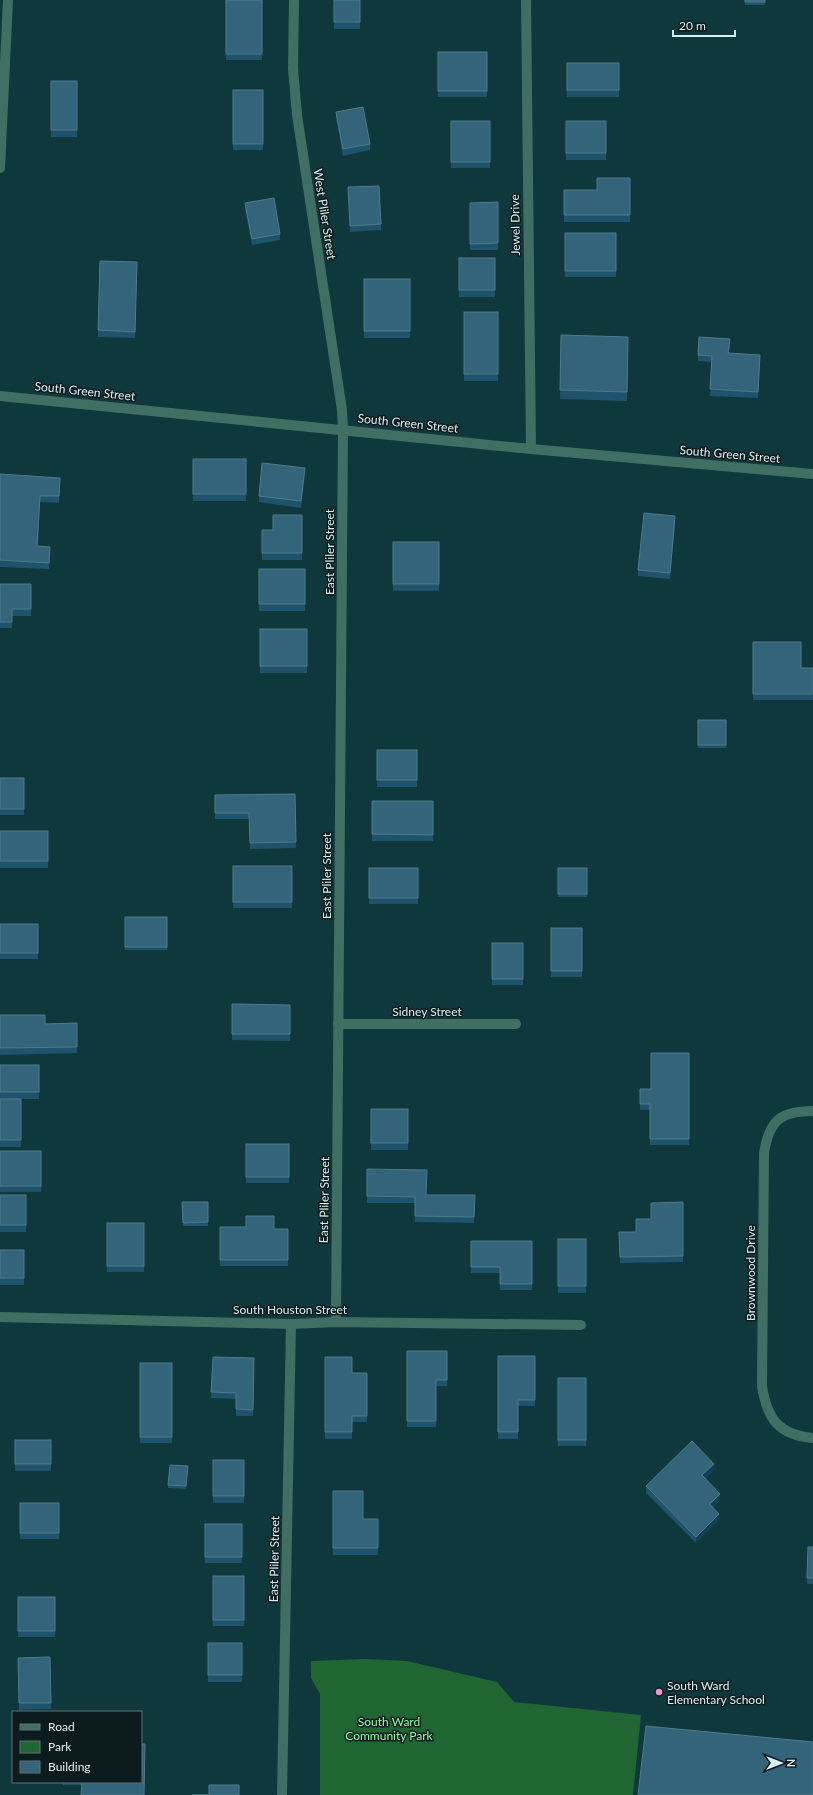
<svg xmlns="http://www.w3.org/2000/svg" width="813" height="1795" font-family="Lato,sans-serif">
	<rect width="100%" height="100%" fill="#0f383c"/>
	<polygon fill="#1f6633" points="366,1659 407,1661 497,1682 514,1702 641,1715 633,1795 320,1795 320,1694 311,1678 311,1661"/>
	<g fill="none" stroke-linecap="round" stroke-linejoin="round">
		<g stroke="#416e63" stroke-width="10">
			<polyline points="294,0 293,69 297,115 342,410 343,430 336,1322"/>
			<polyline points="526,0 531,449"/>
			<polyline points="338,1024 516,1024"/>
			<path d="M813,1111C780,1111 769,1121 764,1153L762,1386C767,1419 779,1435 813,1438"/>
			<polyline points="0,1317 291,1324 336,1322 581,1325"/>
			<polyline points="282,1795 291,1324"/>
		</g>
		<g stroke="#416e63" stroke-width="10">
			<polyline points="0,168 8,0"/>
			<polyline points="0,396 531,449 813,474"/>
		</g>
	</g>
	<g fill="#1e536b">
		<rect x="226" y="0" width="36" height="60"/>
		<rect x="334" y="0" width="26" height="29"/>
		<rect x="745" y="0" width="20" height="5"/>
		<rect x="438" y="52" width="49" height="45"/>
		<rect x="567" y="63" width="52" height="34"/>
		<rect x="51" y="81" width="26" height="56"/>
		<rect x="233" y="90" width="30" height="60"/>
		<polygon points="336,112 370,144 370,150 343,156 336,118"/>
		<rect x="451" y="121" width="39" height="47"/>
		<rect x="566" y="121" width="40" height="39"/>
		<polygon points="630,178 630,222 564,222 564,190 597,190"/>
		<polygon points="348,187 381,224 381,230 350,232"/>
		<polygon points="498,202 498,250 470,250 470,203"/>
		<polygon points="245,203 280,234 280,240 252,245 245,209"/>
		<rect x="565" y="233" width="51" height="44"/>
		<rect x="459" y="258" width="36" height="39"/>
		<polygon points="100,261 137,262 135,338 98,337"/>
		<rect x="364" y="279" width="46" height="59"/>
		<rect x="464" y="312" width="34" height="69"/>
		<polygon points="561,335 628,346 627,401 560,399"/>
		<polygon points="730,345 729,353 760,361 758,398 710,396 712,362 698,361 698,355"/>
		<rect x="193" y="459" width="53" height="42"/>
		<polygon points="0,474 60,484 59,503 40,502 38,546 50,553 49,569 0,567"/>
		<polygon points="305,474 301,508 259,502 259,496"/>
		<polygon points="302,515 302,560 262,560 262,530 273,530"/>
		<polygon points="675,523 670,579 638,576 638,570"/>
		<rect x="393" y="542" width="46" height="49"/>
		<rect x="259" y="569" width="46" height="42"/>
		<polygon points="0,584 31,584 31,616 12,616 12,628 0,628"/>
		<rect x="260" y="629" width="47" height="44"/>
		<polygon points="753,642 801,668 813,668 813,700 753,700"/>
		<rect x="698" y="720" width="28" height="28"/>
		<rect x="377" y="750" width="40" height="37"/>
		<rect x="0" y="778" width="24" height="37"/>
		<polygon points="295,794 296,848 250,849 249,819 215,819 215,795"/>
		<rect x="372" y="801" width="61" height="40"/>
		<rect x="0" y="831" width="48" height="37"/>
		<rect x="233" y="866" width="59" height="42"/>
		<rect x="369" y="868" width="49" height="36"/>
		<rect x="558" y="868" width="29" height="29"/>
		<rect x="125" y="917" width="42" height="33"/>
		<rect x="0" y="924" width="38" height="35"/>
		<rect x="551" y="928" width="31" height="49"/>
		<rect x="492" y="943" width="31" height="42"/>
		<polygon points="232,1004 290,1005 290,1041 232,1040"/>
		<polygon points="0,1015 45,1024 77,1023 77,1053 0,1055"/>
		<polygon points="689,1053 689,1145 650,1145 650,1110 640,1110 640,1089 651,1089"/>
		<rect x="0" y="1065" width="39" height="34"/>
		<rect x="0" y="1099" width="21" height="48"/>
		<rect x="371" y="1109" width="37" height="41"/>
		<rect x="246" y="1144" width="43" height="39"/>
		<rect x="0" y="1151" width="41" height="41"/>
		<polygon points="367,1169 426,1195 475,1195 474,1223 415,1222 415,1203 367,1203"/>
		<rect x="0" y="1195" width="26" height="37"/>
		<polygon points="182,1202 208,1202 208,1226 183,1226"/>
		<polygon points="683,1202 683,1262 620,1263 619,1232 636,1232 651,1219"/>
		<rect x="107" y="1223" width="37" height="49"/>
		<polygon points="220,1227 288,1229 288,1266 220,1266"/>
		<rect x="558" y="1239" width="28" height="54"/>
		<polygon points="471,1241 532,1241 532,1290 500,1290 500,1273 471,1273"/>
		<rect x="0" y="1250" width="24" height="35"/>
		<polygon points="407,1351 447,1351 447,1386 436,1386 436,1427 407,1427"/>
		<polygon points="498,1356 535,1356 535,1406 518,1406 518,1439 498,1439"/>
		<polygon points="213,1357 254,1358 253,1416 236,1416 236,1399 211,1398"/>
		<polygon points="325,1357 352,1373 367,1373 367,1422 352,1422 352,1439 325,1439"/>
		<rect x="140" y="1363" width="32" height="80"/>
		<rect x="558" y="1378" width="28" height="68"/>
		<rect x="15" y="1440" width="36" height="31"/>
		<rect x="213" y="1460" width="31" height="43"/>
		<polygon points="188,1466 186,1489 168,1488 168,1485"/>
		<polygon points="714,1470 705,1479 720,1500 713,1507 719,1520 696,1543 646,1493 646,1486"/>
		<polygon points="333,1491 363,1519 378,1519 378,1555 333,1555"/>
		<rect x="20" y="1503" width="39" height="36"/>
		<rect x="205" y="1524" width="37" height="39"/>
		<polygon points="813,1547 813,1584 807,1584 807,1578"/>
		<rect x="213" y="1576" width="31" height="50"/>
		<rect x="18" y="1597" width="37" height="40"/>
		<rect x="208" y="1643" width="34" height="39"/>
		<polygon points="50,1657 51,1709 19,1710 18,1658"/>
		<polygon points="145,1756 144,1795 81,1795 82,1785 63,1785 63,1782 141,1782"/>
	</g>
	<g fill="#104152">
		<polygon points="305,468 305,474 301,508 301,501"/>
		<polygon points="675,516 675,523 670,579 670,573"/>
		<polygon points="714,1464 714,1470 702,1482 702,1475"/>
		<polygon points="720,1494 720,1500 710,1510 710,1504"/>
		<polygon points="719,1514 719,1520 696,1543 696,1537"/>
	</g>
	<g fill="#33647a" stroke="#4d7a8c">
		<rect x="226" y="0" width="36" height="54"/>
		<rect x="334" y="0" width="26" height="22"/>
		<rect x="745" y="0" width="20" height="2"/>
		<rect x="438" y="52" width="49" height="39"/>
		<rect x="567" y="63" width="52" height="27"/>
		<rect x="51" y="81" width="26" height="49"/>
		<rect x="233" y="90" width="30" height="54"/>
		<polygon points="363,107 370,144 343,149 336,112"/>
		<rect x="451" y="121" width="39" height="41"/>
		<rect x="566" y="121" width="40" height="32"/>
		<polygon points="597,178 630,178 630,215 564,215 564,190 597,190"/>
		<polygon points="379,186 381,224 350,226 348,187"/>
		<polygon points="274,198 280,234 252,239 245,203"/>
		<polygon points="498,202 498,243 470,244 470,203"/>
		<rect x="565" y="233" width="51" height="38"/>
		<rect x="459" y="258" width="36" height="32"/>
		<polygon points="100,261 137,262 135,332 98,330"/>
		<rect x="364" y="279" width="46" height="52"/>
		<rect x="464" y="312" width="34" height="62"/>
		<polygon points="561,335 628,337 627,392 560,390"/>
		<polygon points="699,337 730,339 728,353 760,355 758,392 710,389 712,356 698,355"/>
		<rect x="193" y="459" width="53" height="35"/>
		<polygon points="262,463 305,468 301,501 259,496"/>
		<polygon points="0,474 60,478 59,496 40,496 37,546 50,547 49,563 0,560"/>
		<polygon points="644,513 675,516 670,573 638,570"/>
		<polygon points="273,515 302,515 302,553 262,553 262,530 273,530"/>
		<rect x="393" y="542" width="46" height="42"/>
		<rect x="259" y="569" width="46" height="35"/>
		<polygon points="0,584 31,584 31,609 12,609 12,622 0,622"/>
		<rect x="260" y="629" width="47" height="37"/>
		<polygon points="753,642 801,642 801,668 813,668 813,694 753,694"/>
		<rect x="698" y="720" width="28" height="25"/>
		<rect x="377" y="750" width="40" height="30"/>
		<rect x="0" y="778" width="24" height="31"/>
		<polygon points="295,794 296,842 250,843 249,813 215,813 215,795"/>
		<polygon points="372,801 433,801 433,835 372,834"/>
		<rect x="0" y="831" width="48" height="30"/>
		<rect x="233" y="866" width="59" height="36"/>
		<rect x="369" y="868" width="49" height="30"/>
		<rect x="558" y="868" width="29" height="26"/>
		<rect x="125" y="917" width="42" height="30"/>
		<rect x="0" y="924" width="38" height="29"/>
		<rect x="551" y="928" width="31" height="43"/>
		<rect x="492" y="943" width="31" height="36"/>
		<polygon points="232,1004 290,1005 290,1034 232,1034"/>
		<polygon points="0,1015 45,1015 45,1024 77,1023 77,1047 0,1048"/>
		<polygon points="651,1053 689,1053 689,1139 650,1139 650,1104 640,1104 640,1089 651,1089"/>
		<rect x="0" y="1065" width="39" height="27"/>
		<rect x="0" y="1099" width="21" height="41"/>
		<rect x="371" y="1109" width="37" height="34"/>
		<rect x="246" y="1144" width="43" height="33"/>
		<rect x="0" y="1151" width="41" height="35"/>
		<polygon points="367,1169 427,1170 426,1195 475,1195 474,1217 415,1216 415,1197 367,1196"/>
		<rect x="0" y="1195" width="26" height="30"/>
		<polygon points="182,1202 208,1202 208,1222 183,1223"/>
		<polygon points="683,1202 683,1256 620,1257 619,1232 636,1232 636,1219 651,1219 651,1203"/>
		<polygon points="246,1216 274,1216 274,1229 288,1229 288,1260 220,1260 220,1227 246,1227"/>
		<rect x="107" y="1223" width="37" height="43"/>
		<rect x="558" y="1239" width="28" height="47"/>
		<polygon points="471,1241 532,1241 532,1284 500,1284 500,1267 471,1267"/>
		<rect x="0" y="1250" width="24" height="28"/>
		<polygon points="407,1351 447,1351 447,1380 436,1380 436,1421 407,1421"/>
		<polygon points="498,1356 535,1356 535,1400 518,1400 518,1432 498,1432"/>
		<polygon points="213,1357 254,1358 253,1410 236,1409 236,1393 211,1392"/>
		<polygon points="325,1357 352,1357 352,1373 367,1373 367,1416 352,1416 352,1432 325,1432"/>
		<rect x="140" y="1363" width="32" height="74"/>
		<rect x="558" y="1378" width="28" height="62"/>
		<rect x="15" y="1440" width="36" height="24"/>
		<polygon points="692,1441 714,1464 702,1475 720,1494 710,1504 719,1514 696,1537 646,1486"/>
		<rect x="213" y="1460" width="31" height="36"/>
		<polygon points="170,1465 188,1466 186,1486 168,1485"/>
		<polygon points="333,1491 363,1491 363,1519 378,1519 378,1548 333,1548"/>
		<rect x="20" y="1503" width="39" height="30"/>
		<rect x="205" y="1524" width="37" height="33"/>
		<polygon points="808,1547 813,1547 813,1578 807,1578"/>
		<rect x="213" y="1576" width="31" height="44"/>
		<rect x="18" y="1597" width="37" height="34"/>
		<rect x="208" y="1643" width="34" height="32"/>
		<polygon points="50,1657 51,1703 19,1703 18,1658"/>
		<polygon points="646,1726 813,1742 813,1795 638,1795"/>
		<polygon points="141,1744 145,1744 144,1795 81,1795 82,1782 141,1782"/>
		<polygon points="209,1785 239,1785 239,1795 192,1795 209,1795"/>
	</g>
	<circle fill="#f890cb" stroke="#0c1c1e" stroke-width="1.5" cx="659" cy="1692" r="4"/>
	<g text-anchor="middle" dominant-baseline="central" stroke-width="3" stroke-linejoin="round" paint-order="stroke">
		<g font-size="12" fill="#dbf0f2" stroke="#0c1c1e">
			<text transform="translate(325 214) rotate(81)">West Pliler Street</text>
			<text transform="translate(515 225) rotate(-91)">Jewel Drive</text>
			<text transform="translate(85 391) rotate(6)">South Green Street</text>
			<text transform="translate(408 423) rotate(6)">South Green Street</text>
			<text transform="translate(730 454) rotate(5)">South Green Street</text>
			<text transform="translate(329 552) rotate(-90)">East Pliler Street</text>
			<text transform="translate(326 876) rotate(-90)">East Pliler Street</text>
			<text x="427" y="1011">Sidney Street</text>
			<text transform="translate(324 1200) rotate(-89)">East Pliler Street</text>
			<text transform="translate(750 1273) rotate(-90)">Brownwood Drive</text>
			<text x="290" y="1309">South Houston Street</text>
			<text transform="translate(274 1559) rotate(-89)">East Pliler Street</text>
		</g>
		<g font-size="12" fill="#dbf0f2" stroke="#0c1c1e" text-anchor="start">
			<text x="667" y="1685">South Ward<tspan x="667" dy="14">Elementary School</tspan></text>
		</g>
		<g font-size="12" fill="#95faa8" stroke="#0c1c1e">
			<text x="389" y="1721">South Ward<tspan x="389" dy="14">Community Park</tspan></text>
		</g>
	</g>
	<rect x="12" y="1711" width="130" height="72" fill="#0c1c1e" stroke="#5f7173"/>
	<rect x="20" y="1724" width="20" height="6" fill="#416e63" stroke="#5f7173"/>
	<text x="48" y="1731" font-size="12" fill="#dbf0f2">Road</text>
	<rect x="20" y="1741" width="20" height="12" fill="#1f6633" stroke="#5f7173"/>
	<text x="48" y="1751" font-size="12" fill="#dbf0f2">Park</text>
	<rect x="20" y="1761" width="20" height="12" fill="#33647a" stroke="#5f7173"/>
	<text x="48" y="1771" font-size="12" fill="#dbf0f2">Building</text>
	<g transform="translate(781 1763) rotate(90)" stroke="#0c1c1e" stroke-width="3" paint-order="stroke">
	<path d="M0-3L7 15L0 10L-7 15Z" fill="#dbf0f2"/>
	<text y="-6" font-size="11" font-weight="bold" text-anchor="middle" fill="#dbf0f2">N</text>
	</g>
	<path d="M673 30v6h62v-6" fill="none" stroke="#dbf0f2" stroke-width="2"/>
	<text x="679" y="30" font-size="12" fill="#dbf0f2" stroke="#0c1c1e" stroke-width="3" paint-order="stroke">20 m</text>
</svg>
